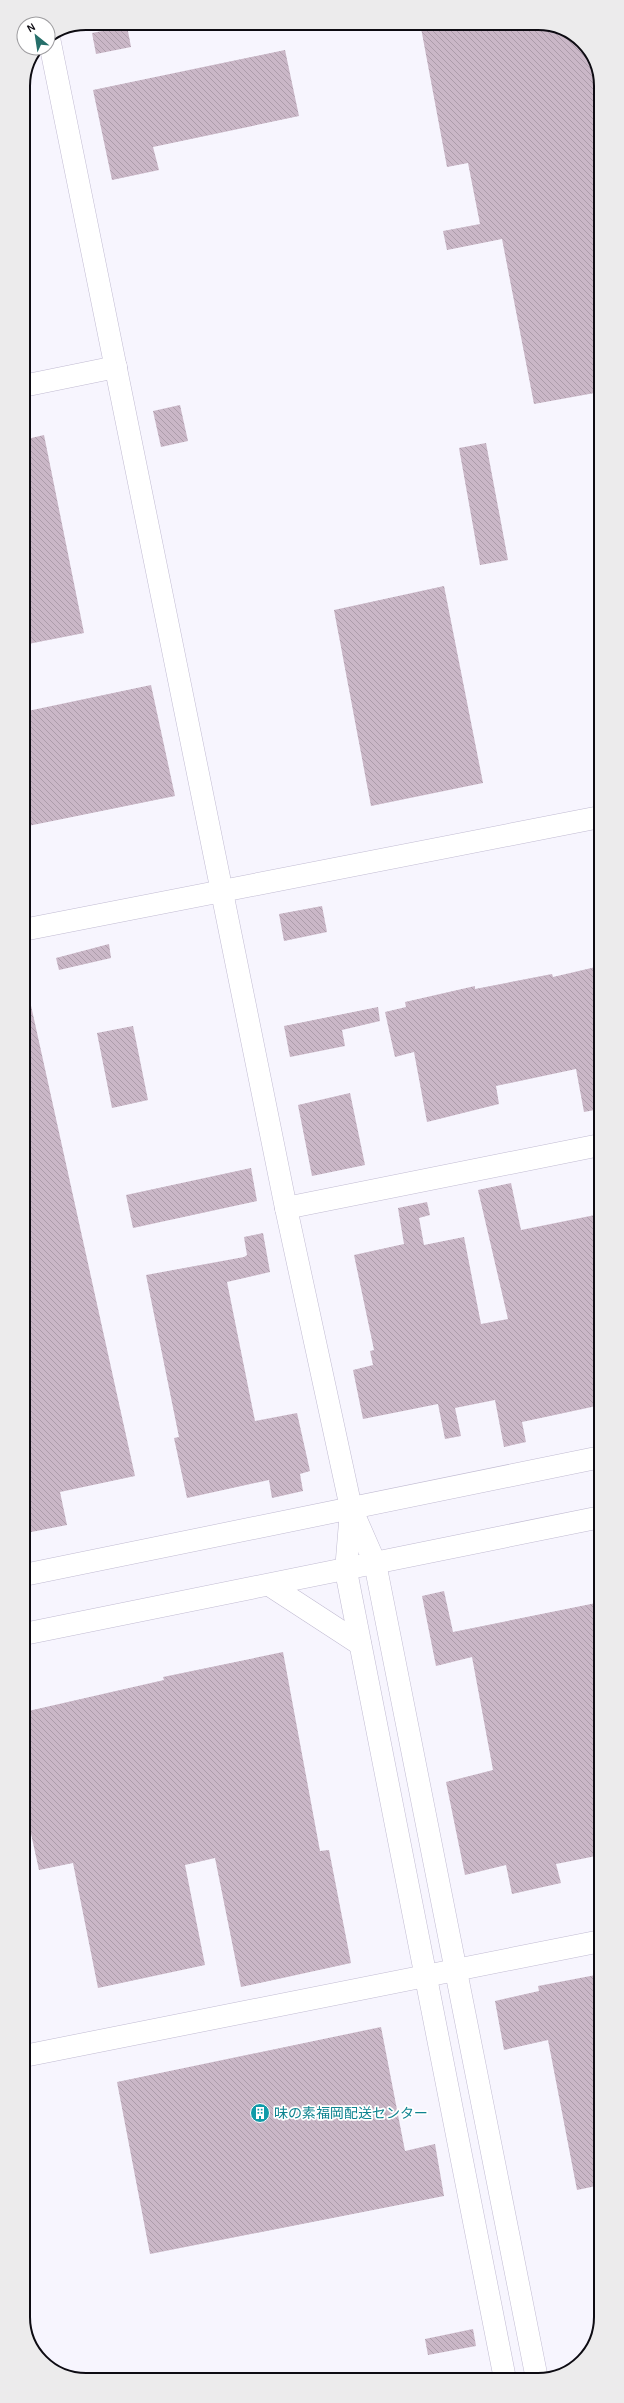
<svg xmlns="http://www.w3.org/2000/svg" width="624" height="2403" font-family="Karla,'Noto Sans JP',sans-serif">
	<defs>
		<pattern id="building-back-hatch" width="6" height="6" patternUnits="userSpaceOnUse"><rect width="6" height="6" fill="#cab7c7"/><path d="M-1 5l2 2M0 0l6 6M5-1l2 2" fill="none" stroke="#ac9caa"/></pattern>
	</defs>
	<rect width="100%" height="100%" fill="#f7f5fe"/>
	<g fill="url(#building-back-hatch)">
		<polygon points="443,23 546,24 582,41 600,74 600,392 534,404 502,239 447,250 443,231 480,224 468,163 447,167 421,28"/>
		<polygon points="127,26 131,47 96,54 92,33"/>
		<polygon points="285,50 299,116 153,147 159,170 112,180 93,90"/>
		<polygon points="180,405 188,441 161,447 153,411"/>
		<polygon points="44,435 84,633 23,645 23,440"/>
		<polygon points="486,443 508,560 480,565 459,448"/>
		<polygon points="444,586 483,783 371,806 334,610"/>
		<polygon points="151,685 175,796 23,827 23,712"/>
		<polygon points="322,906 327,932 284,941 279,914"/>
		<polygon points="109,944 111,958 59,970 56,958"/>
		<polygon points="600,966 600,1109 584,1112 576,1069 496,1086 499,1104 427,1122 414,1052 395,1057 385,1012 406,1007 405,1002 475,986 475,989 552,974 553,977"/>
		<polygon points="23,1001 30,1001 135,1476 60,1492 67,1525 26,1533 24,1522"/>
		<polygon points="378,1007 380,1021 342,1030 345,1046 290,1057 284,1026"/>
		<polygon points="133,1026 148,1100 112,1108 97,1033"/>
		<polygon points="350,1093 365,1165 312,1176 298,1105"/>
		<polygon points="251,1168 257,1201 133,1228 126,1195"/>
		<polygon points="511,1183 521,1230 600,1214 601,1405 522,1422 526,1442 504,1447 495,1400 455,1408 461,1436 445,1439 438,1404 363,1419 353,1370 373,1365 370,1351 374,1350 354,1255 404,1244 398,1208 427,1202 430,1215 419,1218 424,1245 464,1237 481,1324 508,1319 478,1190"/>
		<polygon points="263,1233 270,1272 227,1282 255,1421 297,1413 310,1471 300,1474 303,1491 272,1498 269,1480 187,1498 174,1438 179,1437 146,1275 244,1257 247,1255 244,1237"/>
		<polygon points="444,1591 453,1632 601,1602 601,1855 556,1864 561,1883 512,1894 506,1865 465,1875 446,1782 493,1770 472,1657 436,1666 422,1596"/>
		<polygon points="283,1652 320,1851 329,1850 351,1963 241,1987 215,1858 185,1865 205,1965 98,1988 73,1863 39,1870 24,1802 24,1712 164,1680 163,1677"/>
		<polygon points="601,1974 601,2185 577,2190 548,2040 504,2050 495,2001 539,1991 538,1986"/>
		<polygon points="381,2027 405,2151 435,2144 444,2196 150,2254 117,2082"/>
		<polygon points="473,2329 476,2346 428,2355 425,2339"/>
	</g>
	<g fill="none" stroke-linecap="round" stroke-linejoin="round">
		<defs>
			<g id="tertiary">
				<polyline points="49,38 286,1208 351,1508 375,1563 537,2379"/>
				<polyline points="23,386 116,367"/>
				<polyline points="23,930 600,817"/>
				<polyline points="286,1208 600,1145"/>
				<polyline points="351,1510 346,1571 505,2379"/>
				<polyline points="24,1575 601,1457"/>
				<polyline points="271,1586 360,1644"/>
				<path d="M24,1634C216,1596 408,1556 601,1517"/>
				<polyline points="24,2056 601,1941"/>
			</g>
		</defs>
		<use href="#tertiary" stroke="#c1bbd2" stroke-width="23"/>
		<use href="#tertiary" stroke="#fff" stroke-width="22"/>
	</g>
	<defs>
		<symbol id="building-disc" viewBox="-11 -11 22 22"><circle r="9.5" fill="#0f9aa8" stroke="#fff"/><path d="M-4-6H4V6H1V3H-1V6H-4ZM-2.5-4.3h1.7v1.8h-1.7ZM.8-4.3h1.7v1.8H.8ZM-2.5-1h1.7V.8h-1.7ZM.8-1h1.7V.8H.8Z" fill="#fff"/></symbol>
	</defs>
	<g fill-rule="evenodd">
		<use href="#building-disc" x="249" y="2102" width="22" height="22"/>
	</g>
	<g text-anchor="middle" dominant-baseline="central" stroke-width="3.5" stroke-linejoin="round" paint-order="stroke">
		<g font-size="14" fill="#0d838f" stroke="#fff" text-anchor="start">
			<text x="274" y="2113">味の素福岡配送センター</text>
		</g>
	</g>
	<path d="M0 0H624V2403H0ZM86 30H538A56 56 0 0 1 594 86V2317A56 56 0 0 1 538 2373H86A56 56 0 0 1 30 2317V86A56 56 0 0 1 86 30Z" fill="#ecebec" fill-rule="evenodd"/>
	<path fill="none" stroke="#0d0b12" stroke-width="2" d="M86 30H538A56 56 0 0 1 594 86V2317A56 56 0 0 1 538 2373H86A56 56 0 0 1 30 2317V86A56 56 0 0 1 86 30Z"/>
	<g transform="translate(36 36) rotate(330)"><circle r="19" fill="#ffffff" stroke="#9e9da0"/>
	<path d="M0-3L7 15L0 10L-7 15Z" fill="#266f6a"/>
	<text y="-6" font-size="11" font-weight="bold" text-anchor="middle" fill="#0d0b12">N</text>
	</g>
</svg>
